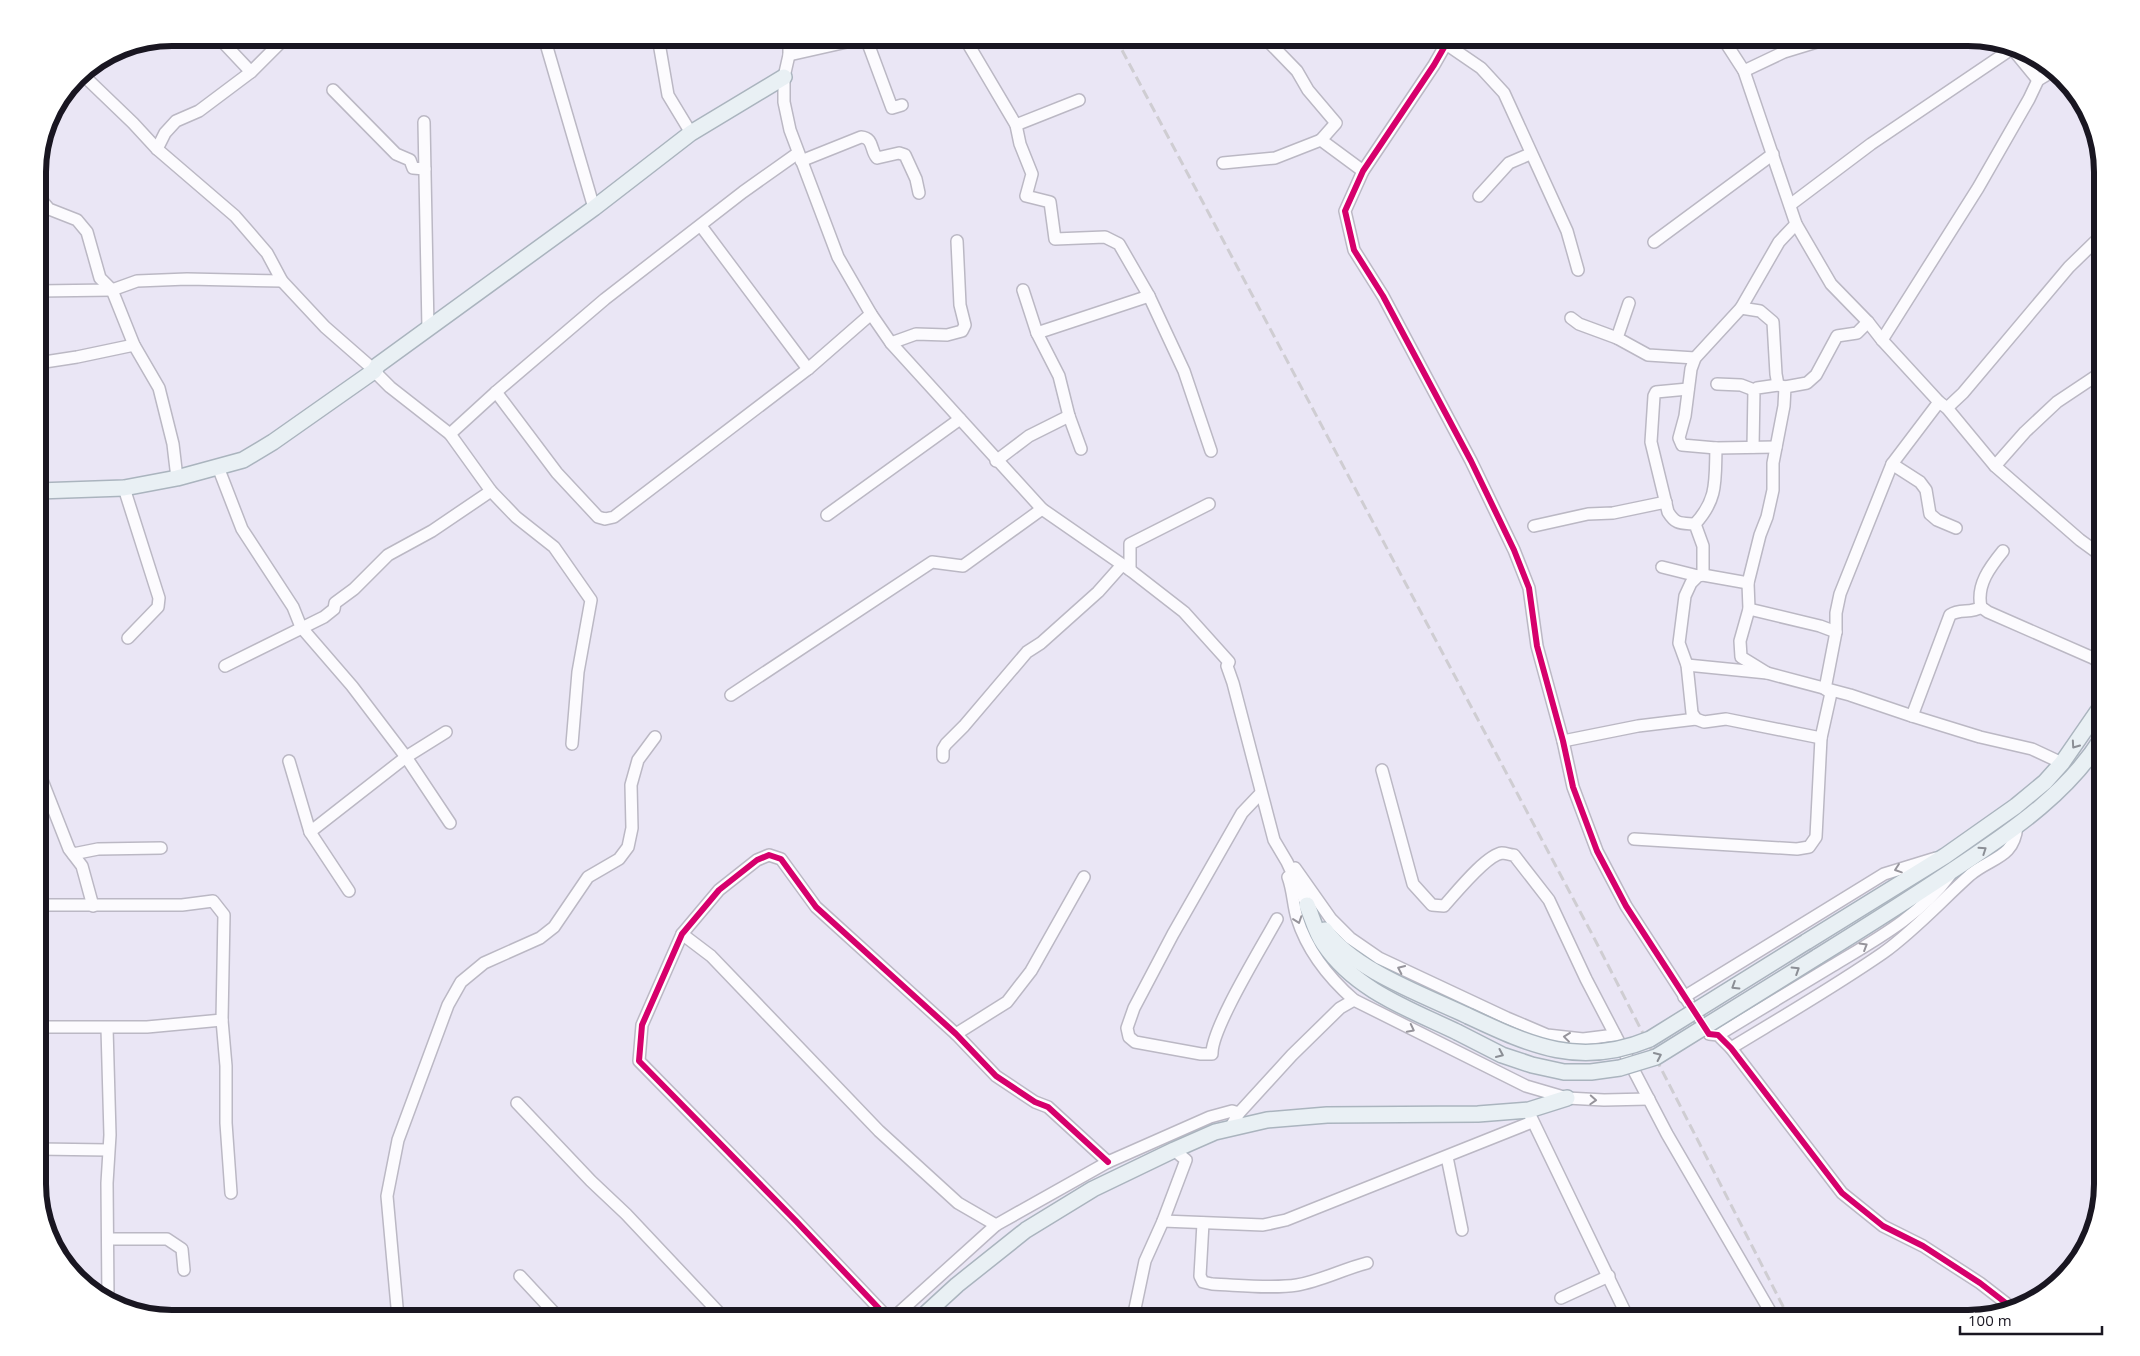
<svg xmlns="http://www.w3.org/2000/svg" width="2140" height="1356" font-family="'Open Sans',sans-serif">
	<rect width="100%" height="100%" fill="#eae6f5"/>
	<g fill="none" stroke-linecap="round" stroke-linejoin="round">
		<defs>
			<g id="minor">
				<polyline points="218,37 251,72"/>
				<polyline points="544,37 594,208"/>
				<polyline points="658,37 668,95 691,133"/>
				<polyline points="789,37 789,55 784,77 784,102 790,130 838,257 871,314 891,343 1042,509 1130,570 1184,612 1229,662 1227,666 1233,683 1274,840 1287,862 1307,905"/>
				<polyline points="964,37 1016,125 1020,144 1032,174 1026,196 1050,202 1055,239 1105,237 1119,244 1149,296 1184,371 1211,451"/>
				<polyline points="1264,37 1297,71 1308,90 1336,123 1321,140"/>
				<polyline points="1450,37 1434,65 1363,171 1345,211 1354,250 1383,296 1471,461 1514,550 1529,588 1537,646 1563,741 1573,787 1597,851 1626,906 1709,1034 1718,1035 1731,1048 1842,1193 1883,1226 1923,1246 1980,1283 2011,1307"/>
				<polyline points="1722,37 1744,71 1796,224 1831,284 1868,322 1882,340 1939,402 1947,408 1995,466 2080,540 2102,556"/>
				<polyline points="866,38 892,108 902,105"/>
				<polyline points="1446,44 1481,68 1504,93 1567,231 1578,270"/>
				<polyline points="2015,52 2038,80"/>
				<polyline points="789,55 869,37"/>
				<polyline points="1744,71 1784,52 1833,37"/>
				<polyline points="82,74 133,123 157,149 235,216 267,253 282,281 325,327 373,369"/>
				<polyline points="333,90 396,154 410,160 413,168 425,169"/>
				<polyline points="424,122 428,329"/>
				<polyline points="1016,125 1079,100"/>
				<polyline points="157,149 165,133 176,121 199,111 251,72 286,37"/>
				<path d="M801,161L861,137C874,138 870,150 877,158L899,153L905,155L916,179L919,193"/>
				<polyline points="1223,163 1275,158 1321,140 1363,171"/>
				<polyline points="38,196 49,209 77,220 87,232 100,278 112,290 134,345 159,388 173,444 177,478"/>
				<polyline points="1479,196 1509,163 1530,154"/>
				<polyline points="1790,205 1871,144 2010,50"/>
				<polyline points="701,226 808,369"/>
				<polyline points="1654,242 1773,154"/>
				<polyline points="1023,290 1037,333 1059,376 1069,416 1081,449"/>
				<polyline points="38,291 112,290 137,281 187,279 282,281"/>
				<polyline points="1629,303 1617,338 1648,355 1695,358"/>
				<polyline points="1741,308 1760,311 1773,322 1776,374 1778,385 1785,387"/>
				<polyline points="1571,318 1579,324 1617,338"/>
				<polyline points="1037,333 1149,296"/>
				<polyline points="1882,340 1978,188 2029,99 2038,80 2053,71"/>
				<polyline points="891,343 916,334 947,335 962,331 965,325 960,305 957,241"/>
				<polyline points="38,363 77,357 134,345"/>
				<polyline points="374,371 390,387 450,434 491,491 516,517 554,547 591,600 578,672 572,744"/>
				<polyline points="1717,384 1741,385 1754,390"/>
				<path d="M1688,389L1656,392L1654,396L1651,442L1668,512C1676,525 1681,523 1695,524L1703,546V575"/>
				<polyline points="496,392 557,473 598,517 605,519 614,517 808,369 871,314"/>
				<polyline points="1947,408 1963,393 2069,267 2102,235"/>
				<polyline points="450,434 496,392 605,299 743,192 798,153"/>
				<polyline points="1753,447 1754,390 1757,388 1778,385"/>
				<polyline points="1776,447 1716,448 1682,445 1679,438 1685,416 1691,369 1695,358 1741,308 1779,242 1796,224"/>
				<polyline points="996,461 1029,436 1069,416"/>
				<polyline points="1892,464 1920,482 1926,490 1930,514 1937,520 1956,528"/>
				<polyline points="1995,466 2025,432 2057,402 2096,376 2102,374"/>
				<polyline points="218,467 242,529 293,607 301,627 352,686 406,757 450,823"/>
				<polyline points="124,488 159,598 158,607 128,638"/>
				<polyline points="827,515 960,419"/>
				<path d="M1695,524C1718,499 1715,481 1716,448"/>
				<polyline points="1534,526 1588,514 1613,513 1666,502"/>
				<path d="M2003,551C1990,567 1976,585 1981,607L1988,612L2093,658L2102,665"/>
				<polyline points="1662,567 1698,576"/>
				<polyline points="1130,570 1130,544 1209,504"/>
				<polyline points="1748,583 1703,575 1698,576 1691,583 1685,596 1679,643 1687,665 1692,713 1696,719 1704,722 1726,719 1821,738"/>
				<polyline points="1749,609 1820,626 1836,632"/>
				<polyline points="1687,665 1767,673 1850,695 1912,716 1980,737 2032,749 2062,763"/>
				<polyline points="225,666 324,617 334,609 335,603 354,589 388,555 432,531 491,491"/>
				<polyline points="1767,673 1741,657 1740,641 1749,609 1748,583 1760,535 1767,517 1773,490 1773,463 1784,406 1785,387 1807,383 1816,375 1837,336 1857,333 1868,322"/>
				<polyline points="731,695 932,562 963,566 1042,509"/>
				<path d="M1912,716L1950,615C1960,608 1971,614 1981,607"/>
				<polyline points="1563,741 1638,726 1696,719"/>
				<polyline points="943,757 943,749 946,744 964,726 1027,652 1041,643 1098,592 1122,565"/>
				<polyline points="2090,759 2102,768"/>
				<polyline points="289,761 310,832 349,891"/>
				<polyline points="38,770 69,849 82,866 93,906"/>
				<path d="M1382,770L1413,884L1432,905L1444,906C1455,894 1486,855 1502,853C1506,853 1510,855 1514,855L1549,900L1586,979L1667,1134L1774,1318"/>
				<path d="M1261,793L1242,813L1173,934L1134,1008L1127,1028L1129,1037L1135,1042L1201,1054H1212C1211,1029 1263,945 1277,919"/>
				<polyline points="310,832 406,757 446,732"/>
				<polyline points="1634,839 1797,849 1809,847 1816,837 1821,738 1831,693 1825,689 1836,632 1836,613 1840,594 1892,464 1939,402"/>
				<polyline points="73,854 98,849 161,848"/>
				<polyline points="1295,868 1331,919 1350,938 1379,958 1507,1018 1547,1035 1583,1039 1615,1035"/>
				<path d="M1288,877C1293,890 1293,905 1297,918C1307,950 1329,978 1354,1000L1526,1086L1567,1098L1604,1100L1649,1099"/>
				<polyline points="38,905 182,905 213,901 224,915 222,1020 226,1066 226,1123 231,1193"/>
				<polyline points="682,934 711,956 879,1131 958,1203 996,1225"/>
				<polyline points="1684,997 1884,874 1936,858"/>
				<polyline points="38,1027 147,1027 222,1020"/>
				<polyline points="107,1028 110,1135 107,1183 108,1299"/>
				<polyline points="956,1034 1007,1002 1031,971 1084,877"/>
				<path d="M1718,1035C1756,1012 1794,989 1832,966C1875,940 1920,916 1950,875"/>
				<path d="M1731,1048C1782,1017 1834,987 1883,953C1915,930 1941,901 1970,875C1991,857 2014,859 2017,826"/>
				<polyline points="517,1103 591,1181 626,1214 724,1318"/>
				<polyline points="1239,1113 1292,1055 1340,1008 1354,1000"/>
				<polyline points="1530,1115 1628,1318"/>
				<polyline points="38,1149 108,1150"/>
				<polyline points="1447,1157 1462,1230"/>
				<polyline points="1163,1221 1263,1225 1286,1220 1532,1122"/>
				<path d="M1203,1223L1200,1276L1203,1282L1212,1284C1238,1285 1272,1289 1297,1285C1321,1281 1343,1269 1367,1263"/>
				<polyline points="108,1239 167,1239 182,1249 184,1270"/>
				<polyline points="520,1276 559,1318"/>
				<polyline points="1561,1298 1609,1276"/>
				<polyline points="398,1318 387,1196 398,1140 448,1005 461,982 484,963 540,938 554,927 588,877 619,859 628,847 632,828 631,785 638,760 655,737"/>
				<polyline points="888,1318 796,1221 639,1061 642,1025 682,934 719,890 757,860 769,855 781,859 816,907 956,1034 996,1076 1035,1102 1048,1107 1108,1162"/>
				<polyline points="893,1318 996,1225 1108,1162 1210,1117 1232,1111 1239,1113 1230,1128"/>
				<polyline points="1133,1318 1145,1261 1163,1221 1186,1160 1174,1150"/>
			</g>
			<g id="major">
				<polyline points="38,491 124,488 177,478 243,460 273,442 374,371 378,365 594,208 691,133 784,77"/>
				<path d="M1307,905C1312,917 1316,933 1324,944C1355,990 1409,1009 1457,1032"/>
				<path d="M1325,930C1353,970 1424,995 1468,1016"/>
				<polyline points="1806,942 1945,856 2016,806 2045,782 2062,763 2102,705"/>
				<path d="M1817,957C1867,926 1916,895 1965,862C2016,828 2069,791 2102,738"/>
				<polyline points="921,1318 957,1285 1026,1230 1093,1189 1174,1150 1215,1132 1267,1120 1327,1115 1478,1114 1529,1110 1567,1098"/>
			</g>
		</defs>
		<use href="#minor" stroke="#bbb8c4" stroke-width="14"/>
		<use href="#major" stroke="#aab4be" stroke-width="18"/>
		<use href="#minor" stroke="#fcfbfe" stroke-width="11"/>
		<use href="#major" stroke="#e9f0f4" stroke-width="15"/>
		<polyline stroke="#cfcdd2" stroke-width="3" stroke-dasharray="10 5" stroke-linecap="butt" points="1115,37 1592,934 1789,1318"/>
		<defs>
			<g id="major-bridge">
				<path d="M1468,1016C1532,1046 1580,1068 1650,1039L1806,942"/>
				<polyline points="1457,1032 1502,1055 1532,1065 1564,1072 1591,1072 1620,1068 1656,1057 1817,957"/>
			</g>
		</defs>
		<use href="#major-bridge" stroke="#aab4be" stroke-width="18" stroke-linecap="butt"/>
		<use href="#major-bridge" stroke="#e9f0f4" stroke-width="15"/>
		<defs>
			<g id="cycleway">
				<polyline points="1450,37 1434,65 1363,171 1345,211 1354,250 1383,296 1471,461 1514,550 1529,588 1537,646 1563,741 1573,787 1597,851 1626,906 1709,1034 1718,1035 1731,1048 1842,1193 1883,1226 1923,1246 1980,1283 2011,1307"/>
				<polyline points="888,1318 796,1221 639,1061 642,1025 682,934 719,890 757,860 769,855 781,859 816,907 956,1034 996,1076 1035,1102 1048,1107 1108,1162"/>
			</g>
		</defs>
		<use href="#cycleway" stroke="#fff" stroke-width="9"/>
		<use href="#cycleway" stroke="#d6006c" stroke-width="6"/>
	</g>
	<defs><path id="oneway-chevron" d="M-2-3.5L2.5 0L-2 3.5" fill="none" stroke-width="1.6" stroke-linecap="round" stroke-linejoin="round" transform="scale(1.25)"/></defs>
	<g stroke="#8b8e95">
		<use href="#oneway-chevron" transform="translate(2075 745) rotate(125)"/>
		<use href="#oneway-chevron" transform="translate(1983 850) rotate(-34)"/>
		<use href="#oneway-chevron" transform="translate(1796 970) rotate(-32)"/>
		<use href="#oneway-chevron" transform="translate(1735 986) rotate(148)"/>
		<use href="#oneway-chevron" transform="translate(1500 1054) rotate(24)"/>
		<use href="#oneway-chevron" transform="translate(1658 1056) rotate(-25)"/>
	</g>
	<g stroke="#96949b">
		<use href="#oneway-chevron" transform="translate(1898 869) rotate(161)"/>
		<use href="#oneway-chevron" transform="translate(1298 920) rotate(71)"/>
		<use href="#oneway-chevron" transform="translate(1864 946) rotate(-31)"/>
		<use href="#oneway-chevron" transform="translate(1401 969) rotate(-155)"/>
		<use href="#oneway-chevron" transform="translate(1411 1029) rotate(27)"/>
		<use href="#oneway-chevron" transform="translate(1567 1037) rotate(-173)"/>
		<use href="#oneway-chevron" transform="translate(1593 1100) rotate(3)"/>
	</g>
	<path d="M0 0H2140V1356H0ZM172 46H1968A126 126 0 0 1 2094 172V1184A126 126 0 0 1 1968 1310H172A126 126 0 0 1 46 1184V172A126 126 0 0 1 172 46Z" fill="#fff" fill-rule="evenodd"/>
	<path fill="none" stroke="#191621" stroke-width="6" d="M172 46H1968A126 126 0 0 1 2094 172V1184A126 126 0 0 1 1968 1310H172A126 126 0 0 1 46 1184V172A126 126 0 0 1 172 46Z"/>
	<path d="M1960 1326v8h142v-8" fill="none" stroke="#191621" stroke-width="2.5"/>
	<text x="1968" y="1326" font-size="15" fill="#191621" stroke="#ffffff" stroke-width="4" paint-order="stroke">100 m</text>
</svg>
